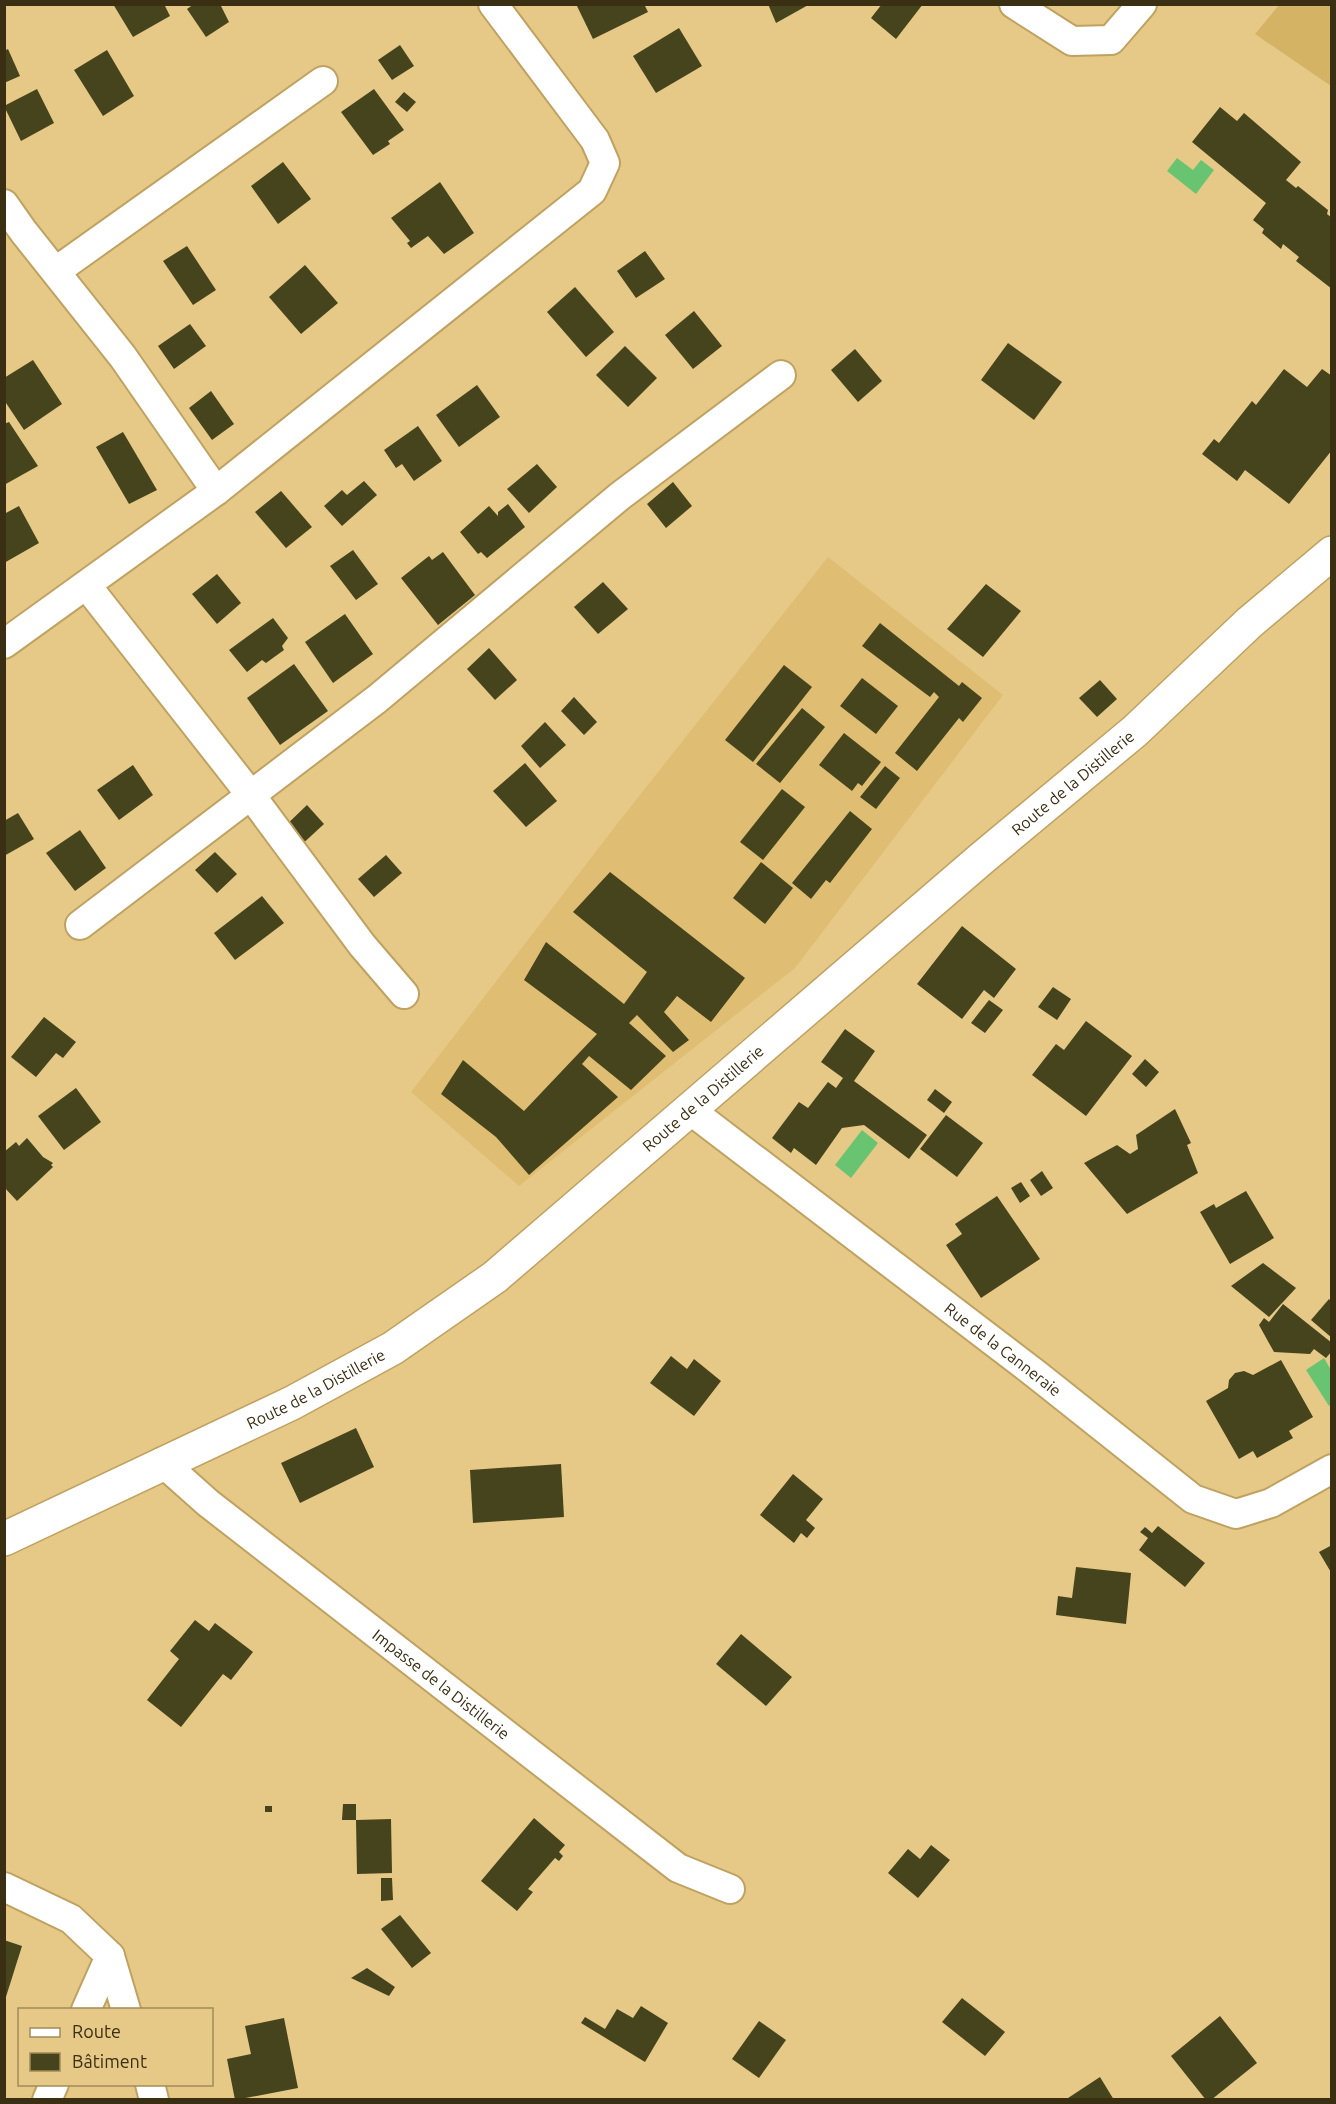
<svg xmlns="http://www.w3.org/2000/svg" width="1336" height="2104" font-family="Ubuntu,sans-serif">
	<rect width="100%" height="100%" fill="#e7c987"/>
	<polygon fill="#dfbe73" points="828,557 1003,695 795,968 519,1186 411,1092 617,824"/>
	<polygon fill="#d5b365" points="1279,5 1331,5 1331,86 1255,34"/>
	<g fill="#69c472">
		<polygon points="1177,158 1193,170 1201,160 1214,170 1196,194 1167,171"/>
		<polygon points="862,1130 878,1143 851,1178 835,1165"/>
		<polygon points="1324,1358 1331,1370 1331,1404 1329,1406 1306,1370"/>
	</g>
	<g fill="#46441d">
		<polygon points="113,4 164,4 170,16 133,37"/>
		<polygon points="194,4 220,4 229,22 206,37 187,9"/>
		<polygon points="576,4 644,4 648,12 593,39"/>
		<polygon points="768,4 810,4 776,23"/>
		<polygon points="882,4 923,4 896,39 871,18"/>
		<polygon points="679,28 702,66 656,93 633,56"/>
		<polygon points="400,45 414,66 392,80 378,60"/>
		<polygon points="8,49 20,76 4,83 4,51"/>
		<polygon points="107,50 134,96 103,116 74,70"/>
		<polygon points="37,89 54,123 21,141 4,106"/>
		<polygon points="374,89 404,130 388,141 390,144 373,155 341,112"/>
		<polygon points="404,92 416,102 407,112 395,102"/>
		<polygon points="1220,107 1237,121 1244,113 1301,162 1286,180 1296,188 1298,186 1328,210 1327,214 1332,218 1332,289 1296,261 1299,257 1283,244 1281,249 1262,233 1264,229 1253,220 1266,203 1192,142"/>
		<polygon points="283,162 311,199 278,224 251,186"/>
		<polygon points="440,182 474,233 444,254 428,236 411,248 407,243 410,241 391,218"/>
		<polygon points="187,246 216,290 193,305 163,261"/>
		<polygon points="645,251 665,279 636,298 617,271"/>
		<polygon points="305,265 338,303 301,334 269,297"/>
		<polygon points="575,287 614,332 586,357 547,312"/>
		<polygon points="694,311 722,346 693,369 665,335"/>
		<polygon points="190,324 206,346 174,369 158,346"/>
		<polygon points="1008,343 1062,382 1034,420 981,380"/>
		<polygon points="625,346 657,378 628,407 596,375"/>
		<polygon points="855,349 882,381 858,402 831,370"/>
		<polygon points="33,360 62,404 24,430 4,400 4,378"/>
		<polygon points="1284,369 1307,387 1322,369 1332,376 1332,450 1289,504 1245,470 1237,481 1202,454 1214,439 1219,443 1252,401 1256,405"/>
		<polygon points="477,385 500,417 459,447 436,415"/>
		<polygon points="211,391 234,424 212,440 189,408"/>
		<polygon points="9,422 38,466 4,485 4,424"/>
		<polygon points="418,426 442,461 414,481 402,464 396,468 384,450"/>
		<polygon points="123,432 157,490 129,504 96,447"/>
		<polygon points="537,464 557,487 529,513 507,489"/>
		<polygon points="364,481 377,495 342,526 324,506 342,490 347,495"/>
		<polygon points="673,482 692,506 666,528 647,504"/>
		<polygon points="281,491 312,527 286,548 255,512"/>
		<polygon points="508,504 525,527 487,558 481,552 478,554 460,532 489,506 498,516 498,512"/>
		<polygon points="19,506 39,543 4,563 4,514"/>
		<polygon points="353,550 378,584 356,600 330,566"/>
		<polygon points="443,552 475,595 438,625 401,578 429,556 432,560"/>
		<polygon points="217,574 241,603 217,624 192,594"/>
		<polygon points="603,582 628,609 598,634 574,607"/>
		<polygon points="986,584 1021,611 983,657 947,629"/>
		<polygon points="345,614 373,654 333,683 305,642"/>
		<polygon points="273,618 288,638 282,646 284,650 266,663 262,660 247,672 229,650"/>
		<polygon points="880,623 959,686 962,682 982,698 963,722 959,718 917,771 895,753 939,697 934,692 930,697 862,646"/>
		<polygon points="489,648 517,680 495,700 467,669"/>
		<polygon points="294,664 328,711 280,745 247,698"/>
		<polygon points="784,665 812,687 753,762 725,740"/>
		<polygon points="862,678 898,706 876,734 840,706"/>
		<polygon points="1100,680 1117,699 1097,717 1079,698"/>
		<polygon points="574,697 597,722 584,735 561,711"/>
		<polygon points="802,708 825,727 780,783 756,764"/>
		<polygon points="545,722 566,745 540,768 521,746"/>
		<polygon points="844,733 881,762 862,786 858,783 852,791 819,765"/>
		<polygon points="525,763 557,801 526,827 493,791"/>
		<polygon points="133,765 153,795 119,820 97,790"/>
		<polygon points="885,766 900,778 876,809 860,797"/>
		<polygon points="782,789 805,807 763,860 740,842"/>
		<polygon points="307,805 324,824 298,848 282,829"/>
		<polygon points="850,811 872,829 830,883 826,880 811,899 792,883"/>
		<polygon points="18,813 34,839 4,856 4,821"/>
		<polygon points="80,830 106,868 75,891 46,853"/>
		<polygon points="215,852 237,874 217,893 195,870"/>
		<polygon points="386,855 402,873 374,897 358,879"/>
		<polygon points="761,862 793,888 765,924 733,898"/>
		<polygon points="610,872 745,978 711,1022 677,996 664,1012 689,1040 673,1052 637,1015 629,1023 666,1056 631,1090 589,1056 582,1064 618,1097 529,1175 496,1137 441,1094 463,1060 524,1111 597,1034 524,980 546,942 624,1004 647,972 573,912"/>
		<polygon points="262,896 284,923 235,960 214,933"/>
		<polygon points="962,926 1016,969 994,998 984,990 962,1019 917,984"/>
		<polygon points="1053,987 1071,999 1057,1020 1038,1007"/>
		<polygon points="989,1000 1003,1010 985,1033 971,1023"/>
		<polygon points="44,1017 76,1042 63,1058 56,1053 36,1077 11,1057"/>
		<polygon points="1086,1021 1132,1056 1086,1116 1032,1075 1056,1044 1064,1050"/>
		<polygon points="845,1029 875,1051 854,1081 927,1135 909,1159 864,1125 842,1128 816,1165 794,1148 791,1153 772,1138 799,1102 808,1108 828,1082 836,1088 843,1078 821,1062"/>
		<polygon points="1145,1059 1159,1072 1146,1087 1132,1074"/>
		<polygon points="76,1088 101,1122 64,1150 38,1116"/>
		<polygon points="935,1089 952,1102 944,1113 927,1100"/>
		<polygon points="1175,1109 1191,1143 1187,1145 1198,1173 1127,1214 1084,1163 1117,1145 1130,1154 1138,1149 1136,1135"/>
		<polygon points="946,1115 983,1143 957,1177 920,1149"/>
		<polygon points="27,1138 43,1157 53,1163 51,1165 53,1167 17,1201 4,1187 4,1152 16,1142 19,1146"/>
		<polygon points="1042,1171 1053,1188 1041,1196 1030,1180"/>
		<polygon points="1021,1182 1030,1196 1020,1203 1011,1188"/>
		<polygon points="1246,1191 1274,1238 1230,1264 1200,1212 1214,1204 1216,1208"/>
		<polygon points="997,1196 1040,1259 981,1298 946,1245 962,1234 955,1224"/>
		<polygon points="1263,1263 1296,1288 1269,1317 1231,1286"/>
		<polygon points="1329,1299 1332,1302 1332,1338 1311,1320"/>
		<polygon points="1283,1304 1332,1343 1332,1351 1326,1358 1314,1349 1310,1354 1274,1352 1259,1325 1264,1318 1269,1322"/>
		<polygon points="671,1356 687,1369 694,1359 721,1381 694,1416 650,1383"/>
		<polygon points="1281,1360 1313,1417 1289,1431 1293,1438 1257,1458 1253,1451 1239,1459 1206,1401 1228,1388 1229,1380 1235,1373 1244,1371 1253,1375"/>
		<polygon points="356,1428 374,1467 300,1503 281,1463"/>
		<polygon points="561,1464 564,1517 473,1523 470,1470"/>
		<polygon points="793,1474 823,1499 806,1520 815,1528 807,1538 801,1533 794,1543 760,1515"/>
		<polygon points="1158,1526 1205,1563 1185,1587 1139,1550 1148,1538 1140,1532 1145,1527 1152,1533"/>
		<polygon points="1332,1545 1332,1574 1319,1552"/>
		<polygon points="1076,1567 1131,1573 1126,1624 1056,1615 1058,1596 1072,1598"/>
		<polygon points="195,1620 209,1631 215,1623 253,1652 231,1680 223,1674 181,1727 147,1700 179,1659 170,1651"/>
		<polygon points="741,1634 792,1677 766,1706 716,1664"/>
		<polygon points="343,1804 356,1804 356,1820 342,1820"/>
		<rect x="265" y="1806" width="7" height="6"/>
		<polygon points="534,1818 565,1845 559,1852 563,1856 559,1861 555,1858 528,1889 533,1892 517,1911 481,1881"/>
		<polygon points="391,1819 392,1873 357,1874 356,1820"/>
		<polygon points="931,1845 950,1860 918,1898 888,1873 908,1849 920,1859"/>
		<polygon points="381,1878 392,1878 393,1900 381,1901"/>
		<polygon points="400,1915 431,1953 412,1968 381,1929"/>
		<polygon points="4,1940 22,1946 5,2000 4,2000"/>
		<polygon points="367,1968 395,1987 389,1996 351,1978"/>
		<polygon points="962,1998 1005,2032 985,2056 942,2022"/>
		<polygon points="641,2006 668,2023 645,2062 581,2023 585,2017 605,2029 617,2009 633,2018"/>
		<polygon points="1220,2016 1257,2063 1211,2100 1206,2100 1171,2056"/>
		<polygon points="284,2018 298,2088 235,2100 227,2059 251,2054 245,2026"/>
		<polygon points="759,2021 786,2040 759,2078 732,2059"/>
		<polygon points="1100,2077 1114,2100 1065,2100"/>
	</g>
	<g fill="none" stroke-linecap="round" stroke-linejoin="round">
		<defs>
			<g id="minor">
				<polyline points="1014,4 1072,41 1111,40 1142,4"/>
				<polyline points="4,204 23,231 123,357 216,491"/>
				<polyline points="56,271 323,81"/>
				<polyline points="87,586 250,794 362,945 404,994"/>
				<polyline points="4,644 216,491 592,191 605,163 595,140 493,4"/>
				<polyline points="80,925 377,699 620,496 781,375"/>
				<path id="s1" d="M690,1110L1037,1375L1193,1499L1236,1514L1271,1503L1332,1469"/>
				<path id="s2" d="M162,1462L208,1503L678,1868L730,1889"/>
				<polyline points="4,1887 71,1919 110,1956 126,2010"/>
				<polyline points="86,2010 110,1956"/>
				<polyline points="150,2084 154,2100"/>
				<polyline points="47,2100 54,2084"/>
			</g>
			<g id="tertiary">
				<path id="s3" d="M4,1539L292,1403L393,1348L495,1277L981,859L1135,731L1250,622L1332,553"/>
			</g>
		</defs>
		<use href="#minor" stroke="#bfa261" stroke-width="32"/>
		<use href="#tertiary" stroke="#bfa261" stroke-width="36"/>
		<use href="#minor" stroke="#fff" stroke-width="28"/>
		<use href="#tertiary" stroke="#fff" stroke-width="33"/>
	</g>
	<g text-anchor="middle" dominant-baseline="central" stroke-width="6" stroke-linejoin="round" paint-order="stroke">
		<g font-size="16" fill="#3a2e13" stroke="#e7c987">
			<text stroke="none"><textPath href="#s3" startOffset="1318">Route de la Distillerie</textPath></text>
			<text stroke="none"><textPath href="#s3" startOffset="832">Route de la Distillerie</textPath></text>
			<text stroke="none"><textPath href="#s1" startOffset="394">Rue de la Canneraie</textPath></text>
			<text stroke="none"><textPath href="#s3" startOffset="346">Route de la Distillerie</textPath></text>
			<text stroke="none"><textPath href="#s2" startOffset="357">Impasse de la Distillerie</textPath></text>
		</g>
	</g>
	<rect width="1336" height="2104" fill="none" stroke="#3a2e13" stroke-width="12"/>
	<rect x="18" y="2008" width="195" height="78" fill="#e7c987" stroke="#a28b59" stroke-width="1.5"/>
	<rect x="30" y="2028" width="30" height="9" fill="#ffffff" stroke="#a28b59" stroke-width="1.5"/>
	<text x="72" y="2038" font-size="18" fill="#3a2e13">Route</text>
	<rect x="30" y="2053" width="30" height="18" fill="#46441d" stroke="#a28b59" stroke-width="1.5"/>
	<text x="72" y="2068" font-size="18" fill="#3a2e13">Bâtiment</text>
</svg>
